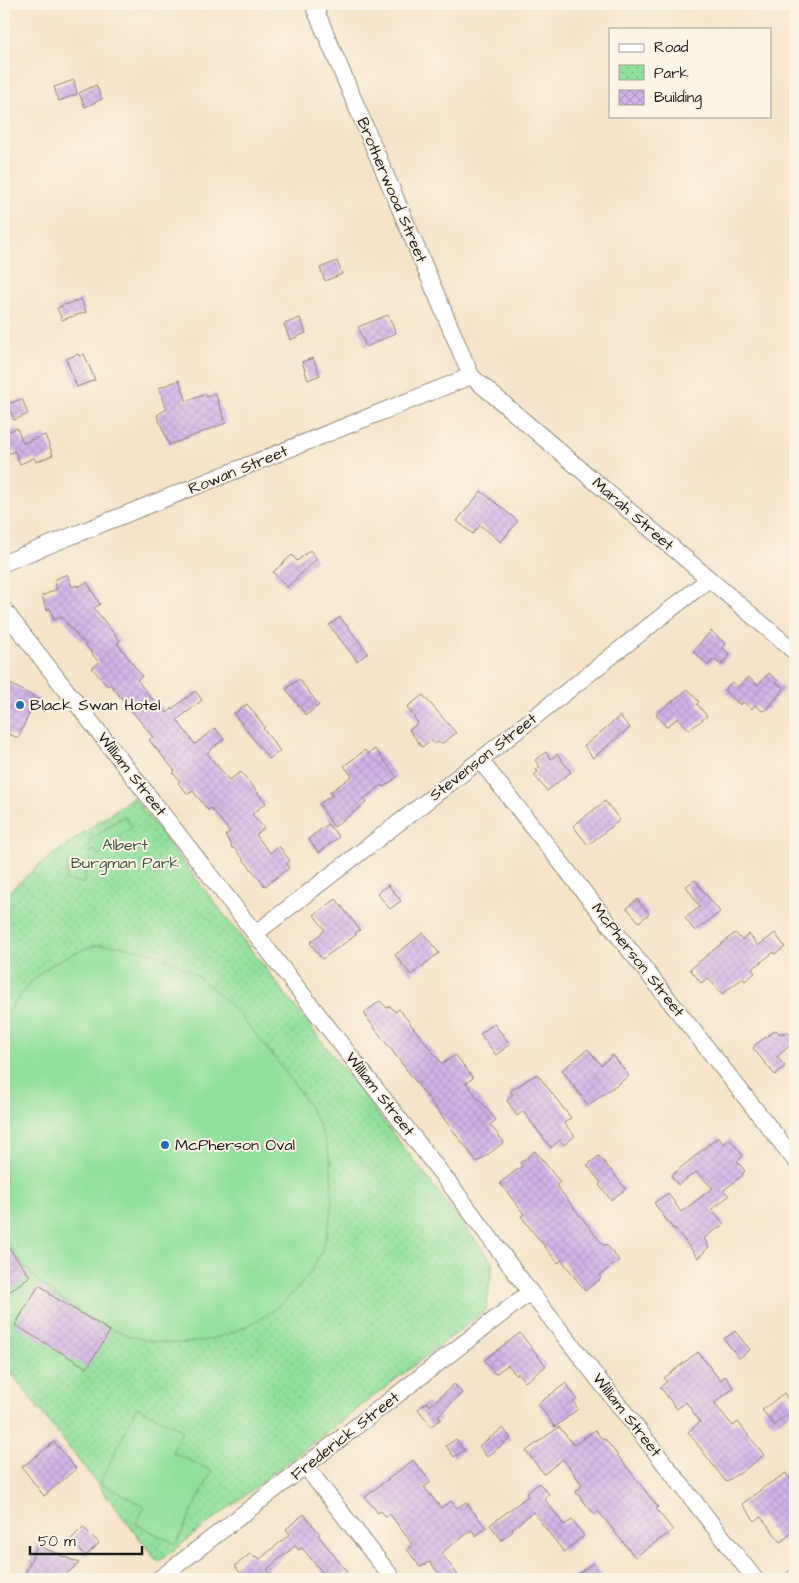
<svg xmlns="http://www.w3.org/2000/svg" width="799" height="1583" font-family="'Architects Daughter',sans-serif">
	<defs>
		<pattern id="park-dots" width="8" height="8" patternUnits="userSpaceOnUse" patternTransform="scale(1.25)"><rect width="8" height="8" fill="#91df9d"/><path d="M2 2h.1M6 6h.1" fill="none" stroke="#7cbf87" stroke-width="1.8" stroke-linecap="round"/></pattern>
		<pattern id="building-cross-hatch" width="8" height="8" patternUnits="userSpaceOnUse" patternTransform="scale(1.25)"><rect width="8" height="8" fill="#d2b3e7"/><path d="M0 0l8 8M0 8l8-8" fill="none" stroke="#b499c6"/></pattern>
	</defs>
	<rect width="100%" height="100%" fill="#fcf5e5"/>
	<filter id="ink" filterUnits="userSpaceOnUse"><feTurbulence type="fractalNoise" baseFrequency=".02" numOctaves="2"/><feDisplacementMap in="SourceGraphic" scale="10" xChannelSelector="R" yChannelSelector="G"/><feConvolveMatrix kernelMatrix="1 2 1 2 8 2 1 2 1" color-interpolation-filters="sRGB"/></filter>
	<filter id="wash" filterUnits="userSpaceOnUse"><feTurbulence type="fractalNoise" baseFrequency=".0096" numOctaves="4" result="noise"/><feDisplacementMap in="SourceGraphic" scale="20" xChannelSelector="R" yChannelSelector="G"/><feGaussianBlur stdDeviation="1.12" result="paint"/><feColorMatrix in="noise" values="0 0 0 0 0 0 0 0 0 0 0 0 0 0 0 0 0 1.4 0 .05"/><feComposite in="paint" operator="in"/></filter>
	<g filter="url(#wash)">
		<rect width="100%" height="100%" fill="#f6e4ca"/>
		<polygon fill="url(#park-dots)" stroke="#567e5c" points="133,797 493,1263 486,1310 158,1562 4,1364 4,896 39,865"/>
		<g fill="#91df9d" stroke="#567e5c">
			<polygon points="124,816 132,827 106,846 100,856 94,850 89,853 85,849 91,845 88,842"/>
			<polygon points="68,863 86,865 84,883 66,881"/>
			<path d="M97,945C172,945 216,984 261,1041C287,1074 324,1118 330,1161C334,1190 332,1227 320,1254C295,1310 226,1347 166,1343C127,1340 94,1322 62,1300C41,1286 25,1268 10,1248C8,1246 5,1243 4,1240C2,1233 4,1198 4,1188C4,1132 4,1077 4,1021C26,979 51,959 97,945Z"/>
			<polygon points="137,1407 182,1430 172,1452 212,1471 176,1544 136,1524 145,1506 100,1483"/>
		</g>
		<g id="blocks">
			<g fill="url(#building-cross-hatch)">
				<polygon points="74,80 77,94 59,101 54,87"/>
				<polygon points="96,85 102,99 85,107 79,93"/>
				<polygon points="337,261 342,274 325,281 320,268"/>
				<polygon points="81,299 86,312 62,320 57,308"/>
				<polygon points="388,315 396,333 366,347 358,327"/>
				<polygon points="300,318 306,333 290,340 284,324"/>
				<polygon points="78,354 79,356 84,354 95,380 77,387 66,359"/>
				<polygon points="313,358 320,375 308,380 302,362"/>
				<polygon points="179,380 187,401 206,394 207,397 215,393 226,423 169,445 157,415 167,409 159,388"/>
				<polygon points="22,399 28,414 14,420 7,404"/>
				<polygon points="17,428 23,443 45,435 53,455 36,462 34,458 20,464 15,451 4,455 4,433"/>
				<polygon points="481,491 518,521 501,542 480,525 473,534 457,521"/>
				<polygon points="310,550 317,559 287,587 273,572 292,555 297,561"/>
				<polygon points="67,574 72,587 77,585 78,587 87,582 100,604 94,608 120,641 117,643 142,676 137,680 157,705 159,703 167,713 195,691 202,700 177,720 195,744 215,728 224,739 207,753 229,780 241,772 266,803 252,814 264,828 256,835 270,853 279,846 290,861 286,864 289,868 265,886 235,849 232,848 231,844 225,836 230,832 211,808 208,810 193,791 188,794 178,783 180,781 173,773 175,771 149,740 153,737 110,684 107,686 92,668 99,663 82,640 81,641 62,617 54,620 50,608 47,610 42,596 57,589 54,580"/>
				<polygon points="340,617 368,653 357,661 329,625"/>
				<polygon points="711,631 726,644 723,648 730,655 721,665 714,659 708,665 693,651"/>
				<polygon points="769,673 778,681 776,682 784,689 768,709 762,711 755,705 752,709 743,702 740,705 724,690 732,682 738,687 748,677 758,685"/>
				<polygon points="299,679 319,705 306,715 286,689"/>
				<polygon points="4,681 39,699 32,712 30,712 18,738 4,732"/>
				<polygon points="688,689 699,702 697,704 707,716 689,730 678,718 666,727 656,714"/>
				<polygon points="423,695 456,733 443,743 438,742 435,744 431,740 422,747 409,730 418,723 407,707"/>
				<polygon points="247,704 265,727 263,728 280,751 269,759 234,714"/>
				<polygon points="620,716 630,728 593,758 584,746"/>
				<polygon points="375,749 397,777 384,787 382,785 364,799 367,802 334,827 319,804 332,795 330,792 352,776 344,766 365,750 368,754"/>
				<polygon points="546,752 551,759 557,754 571,772 547,791 534,775 538,772 536,770 540,767 535,760"/>
				<polygon points="605,801 620,820 588,845 573,826"/>
				<polygon points="328,824 339,837 319,853 308,839"/>
				<polygon points="695,880 720,912 695,931 685,918 700,907 686,886"/>
				<polygon points="388,885 401,901 390,909 377,893"/>
				<polygon points="336,899 360,930 355,933 356,935 322,959 310,943 325,930 314,915"/>
				<polygon points="637,899 649,914 639,922 627,908"/>
				<polygon points="423,933 439,953 411,975 395,955"/>
				<polygon points="735,933 742,940 749,934 758,946 775,933 785,947 775,954 774,952 752,969 755,973 745,981 743,978 722,994 708,978 701,983 690,969"/>
				<polygon points="380,1001 387,1008 390,1006 395,1012 399,1009 442,1064 456,1055 473,1078 466,1083 496,1120 490,1125 504,1142 482,1159 477,1162 367,1018 364,1013"/>
				<polygon points="494,1024 510,1044 496,1055 480,1034"/>
				<polygon points="776,1030 780,1034 783,1032 784,1034 787,1031 795,1041 777,1057 785,1066 775,1075 753,1048 755,1045"/>
				<polygon points="588,1049 601,1065 613,1055 629,1076 588,1105 562,1070"/>
				<polygon points="537,1074 571,1118 564,1123 575,1136 564,1145 560,1140 551,1148 523,1111 517,1116 507,1100 513,1095 510,1091"/>
				<polygon points="718,1137 724,1144 730,1139 743,1156 737,1161 745,1171 742,1174 743,1175 724,1190 729,1196 712,1209 724,1224 704,1238 709,1247 698,1258 675,1228 673,1229 654,1203 668,1193 681,1212 713,1188 696,1172 678,1185 671,1176"/>
				<polygon points="535,1151 560,1182 556,1185 604,1246 606,1244 619,1260 599,1276 601,1278 585,1291 562,1260 558,1263 533,1232 521,1216 524,1214 500,1183 522,1166 520,1163"/>
				<polygon points="599,1156 626,1189 611,1200 599,1185 601,1183 587,1165"/>
				<polygon points="4,1242 30,1276 4,1296"/>
				<polygon points="39,1285 50,1292 49,1294 110,1331 87,1368 15,1325"/>
				<polygon points="735,1331 750,1350 739,1358 724,1339"/>
				<polygon points="520,1333 546,1366 525,1382 518,1373 516,1375 508,1365 495,1374 484,1360"/>
				<polygon points="698,1352 720,1380 725,1376 734,1388 714,1403 733,1426 738,1422 764,1455 738,1475 737,1474 726,1482 688,1432 700,1422 686,1402 677,1409 660,1387 667,1382 664,1378"/>
				<polygon points="566,1383 577,1399 573,1402 578,1409 555,1427 538,1404"/>
				<polygon points="454,1384 462,1393 438,1416 441,1419 431,1426 418,1409 427,1402 430,1406"/>
				<polygon points="784,1393 795,1409 774,1425 762,1410"/>
				<polygon points="559,1427 574,1445 595,1430 603,1440 605,1439 658,1507 656,1509 673,1530 635,1557 598,1511 594,1514 576,1492 582,1485 563,1459 544,1474 526,1451"/>
				<polygon points="503,1428 511,1438 487,1457 479,1446"/>
				<polygon points="456,1439 464,1450 454,1457 446,1446"/>
				<polygon points="54,1442 76,1469 44,1496 22,1467"/>
				<polygon points="413,1460 431,1482 424,1487 441,1508 451,1501 457,1508 466,1502 486,1528 476,1536 472,1530 441,1553 461,1579 443,1579 430,1562 420,1567 407,1549 412,1544 390,1514 386,1517 381,1511 378,1513 365,1497"/>
				<polygon points="786,1473 795,1487 795,1530 781,1542 761,1517 755,1521 742,1504 767,1485"/>
				<polygon points="539,1483 549,1494 544,1498 564,1525 572,1520 584,1536 564,1552 533,1512 512,1529 513,1531 502,1540 490,1525 528,1496 526,1494"/>
				<polygon points="304,1514 320,1534 318,1535 347,1572 338,1579 328,1579 302,1548 299,1550 295,1546 267,1569 274,1579 245,1579 235,1566 251,1553 255,1558 257,1556 260,1559 290,1534 286,1529"/>
				<polygon points="83,1527 99,1543 86,1556 70,1540"/>
				<polygon points="37,1545 79,1563 61,1579 23,1579"/>
				<polygon points="592,1563 606,1579 572,1579"/>
			</g>
		</g>
	</g>
	<g filter="url(#ink)">
		<use href="#blocks" fill-opacity="0" stroke="#898073" stroke-width="1"/>
		<g fill="none" stroke-linecap="round" stroke-linejoin="round">
			<defs>
				<g id="minor">
					<polyline points="313,4 471,376 795,652"/>
					<polyline points="4,563 471,376"/>
					<polyline points="4,610 455,1191 530,1292 755,1579"/>
					<polyline points="480,760 795,1160"/>
					<polyline points="256,933 480,760 709,579"/>
					<polyline points="306,1467 393,1579"/>
					<polyline points="159,1579 530,1292"/>
					<polyline points="793,1579 795,1578"/>
				</g>
			</defs>
			<use href="#minor" stroke="#898073" stroke-width="18"/>
			<use href="#minor" stroke="#fff" stroke-width="16"/>
		</g>
	</g>
	<g fill="#1f6fb2" stroke="#fcf5e5" stroke-width="2">
		<circle cx="20" cy="705" r="5"/>
		<circle cx="165" cy="1145" r="5"/>
	</g>
	<g text-anchor="middle" dominant-baseline="central" stroke-width="4" stroke-linejoin="round" paint-order="stroke">
		<g font-size="16" fill="#1c1c1c" stroke="#fcf5e5">
			<text transform="translate(392 190) rotate(67)">Brotherwood Street</text>
			<text transform="translate(238 470) rotate(-22)">Rowan Street</text>
			<text transform="translate(633 514) rotate(41)">Marah Street</text>
			<text transform="translate(483 757) rotate(-38)">Stevenson Street</text>
			<text transform="translate(132 774) rotate(52)">William Street</text>
			<text transform="translate(638 960) rotate(52)">McPherson Street</text>
			<text transform="translate(380 1094) rotate(52)">William Street</text>
			<text transform="translate(627 1415) rotate(52)">William Street</text>
			<text transform="translate(345 1436) rotate(-38)">Frederick Street</text>
		</g>
		<g font-size="16" fill="#1c1c1c" stroke="#fcf5e5" text-anchor="start">
			<text x="30" y="705">Black Swan Hotel</text>
			<text x="175" y="1145">McPherson Oval</text>
		</g>
		<g font-size="16" fill="#3f5643" stroke="#fcf5e5">
			<text x="125" y="845">Albert<tspan x="125" dy="18">Burgman Park</tspan></text>
		</g>
	</g>
	<rect width="799" height="1583" fill="none" stroke="#fcf5e5" stroke-width="20"/>
	<rect x="609" y="28" width="162" height="90" fill="#fcf5e5" stroke="#a29e95"/>
	<rect x="619" y="44" width="25" height="8" fill="#ffffff" stroke="#a29e95"/>
	<text x="654" y="52" font-size="15" fill="#1c1c1c">Road</text>
	<rect x="619" y="65" width="25" height="15" fill="url(#park-dots)" stroke="#a29e95"/>
	<text x="654" y="78" font-size="15" fill="#1c1c1c">Park</text>
	<rect x="619" y="90" width="25" height="15" fill="url(#building-cross-hatch)" stroke="#a29e95"/>
	<text x="654" y="102" font-size="15" fill="#1c1c1c">Building</text>
	<path d="M30 1546v8h112v-8" fill="none" stroke="#1c1c1c" stroke-width="2.5"/>
	<text x="38" y="1546" font-size="15" fill="#1c1c1c" stroke="#fcf5e5" stroke-width="4" paint-order="stroke">50 m</text>
</svg>
